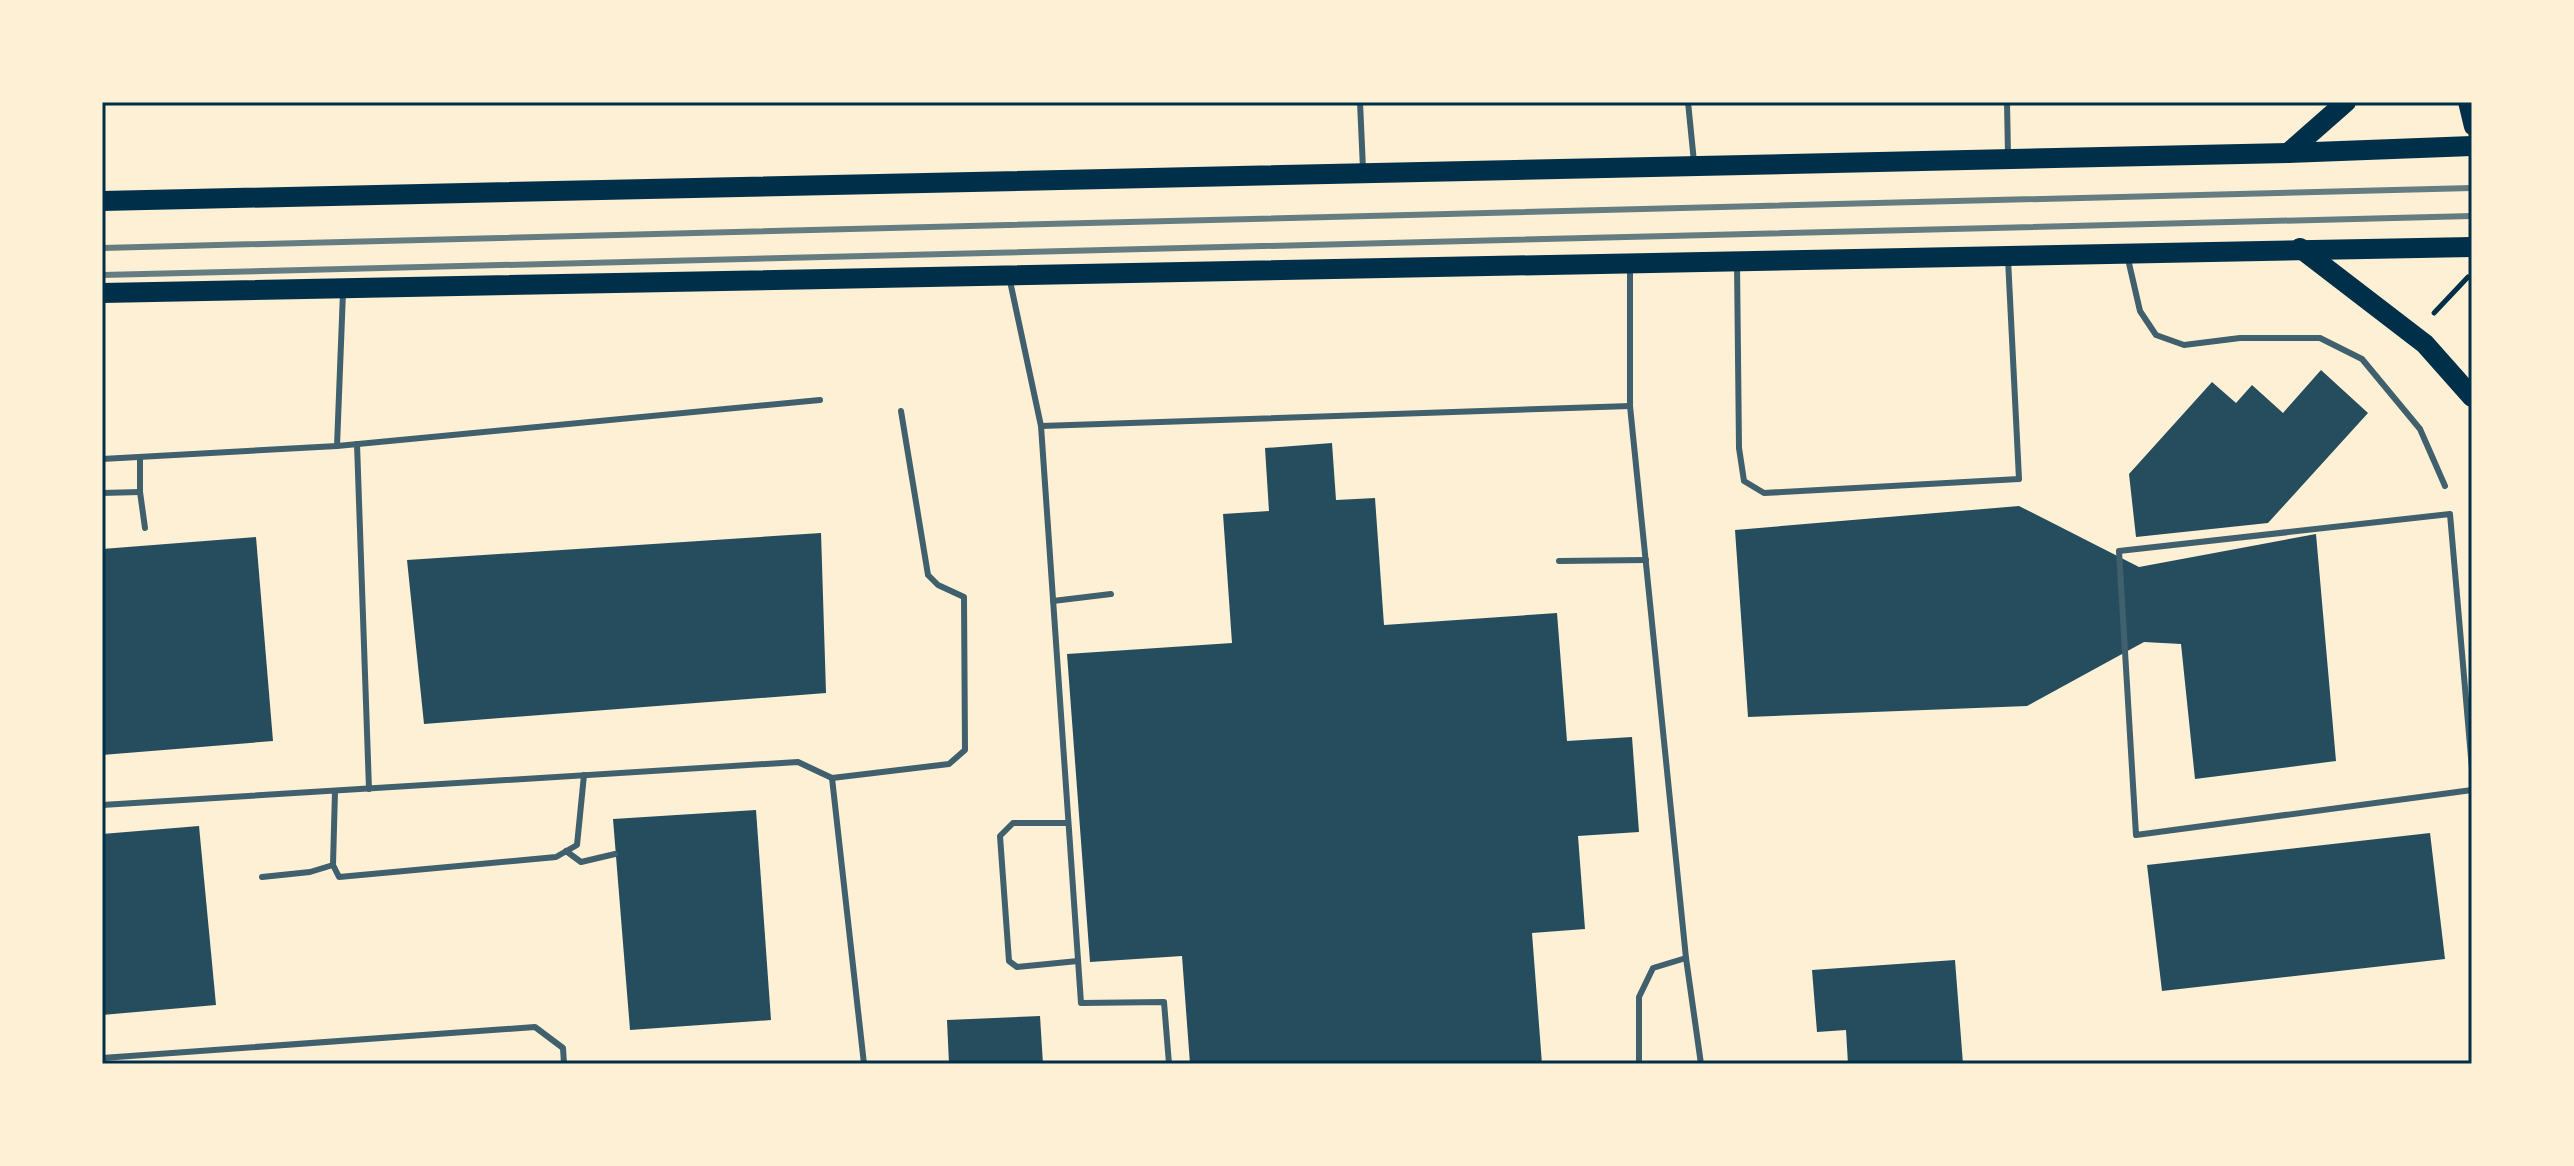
<svg xmlns="http://www.w3.org/2000/svg" width="2574" height="1166" font-family="Georgia,serif">
	<rect width="100%" height="100%" fill="#fdf0d5"/>
	<g fill="#264d5e">
		<polygon points="2321,370 2368,413 2268,523 2136,537 2129,474 2212,382 2236,403 2252,385 2283,413"/>
		<polygon points="1332,443 1336,500 1375,498 1384,625 1557,613 1567,741 1632,737 1639,832 1578,836 1585,929 1532,933 1542,1064 1190,1064 1182,956 1090,962 1067,654 1232,643 1223,514 1269,511 1265,448"/>
		<polygon points="2019,506 2139,567 2316,534 2336,761 2195,779 2181,644 2144,642 2027,706 1748,717 1735,530"/>
		<polygon points="821,533 826,693 424,724 407,560"/>
		<polygon points="256,537 273,741 102,755 102,549"/>
		<polygon points="756,810 771,1020 630,1030 613,819"/>
		<polygon points="199,826 216,1005 102,1015 102,834"/>
		<polygon points="2430,833 2445,959 2162,991 2147,865"/>
		<polygon points="1955,960 1963,1064 1848,1064 1846,1030 1817,1032 1812,970"/>
		<polygon points="1040,1016 1043,1064 949,1064 947,1020"/>
	</g>
	<g fill="none" stroke-linecap="round" stroke-linejoin="round">
		<polyline stroke="#003049" stroke-width="5" points="2434,313 2468,277"/>
		<g stroke="#3f606c" stroke-width="6">
			<polyline points="1360,102 1363,169"/>
			<polyline points="1688,102 1694,162"/>
			<polyline points="2007,102 2008,156"/>
			<polyline points="2128,259 2140,311 2156,335 2184,345 2240,338 2320,338 2362,359 2420,429 2445,486"/>
			<polyline points="1737,263 1739,448 1744,481 1764,493 2019,479 2008,259"/>
			<polyline points="1630,265 1630,406 1686,958 1701,1064"/>
			<polyline points="1010,281 1041,426 1081,1003 1164,1002 1169,1064"/>
			<polyline points="1041,426 1630,406"/>
			<polyline points="357,444 369,789"/>
			<polyline points="337,446 343,292"/>
			<polyline points="140,457 140,492 145,528"/>
			<polyline points="102,459 337,446 820,400"/>
			<polyline points="102,493 140,492"/>
			<polyline points="1559,561 1646,560"/>
			<polyline points="1053,601 1111,594"/>
			<polyline points="2472,769 2450,514 2119,551 2136,835 2472,790"/>
			<polyline points="832,778 864,1064"/>
			<polyline points="335,791 333,865 339,877 556,857 577,845 584,775"/>
			<polyline points="102,805 798,762 832,778 949,764 965,750 964,597 938,585 928,575 901,411"/>
			<polyline points="1068,823 1013,823 1000,836 1009,961 1017,967 1078,961"/>
			<polyline points="566,851 581,862 615,854"/>
			<polyline points="262,877 310,872 333,865"/>
			<polyline points="102,1058 535,1027 563,1048 564,1064"/>
			<polyline points="1639,1064 1639,997 1653,968 1686,958"/>
		</g>
		<polyline stroke="#003049" stroke-width="16" points="2466,102 2472,127"/>
		<g stroke="#003049" stroke-width="20">
			<polyline points="2288,153 2346,102"/>
			<polyline points="102,201 2288,153 2472,146"/>
			<polyline points="2300,248 2425,344 2472,397"/>
			<polyline points="102,293 2472,247"/>
		</g>
		<g stroke="#657d81" stroke-width="6">
			<polyline points="102,248 2472,188"/>
			<polyline points="102,275 2472,216"/>
		</g>
	</g>
	<rect width="2574" height="1166" fill="none" stroke="#fdf0d5" stroke-width="208"/>
	<rect x="104" y="104" width="2366" height="958" fill="none" stroke="#003049" stroke-width="3"/>
</svg>
